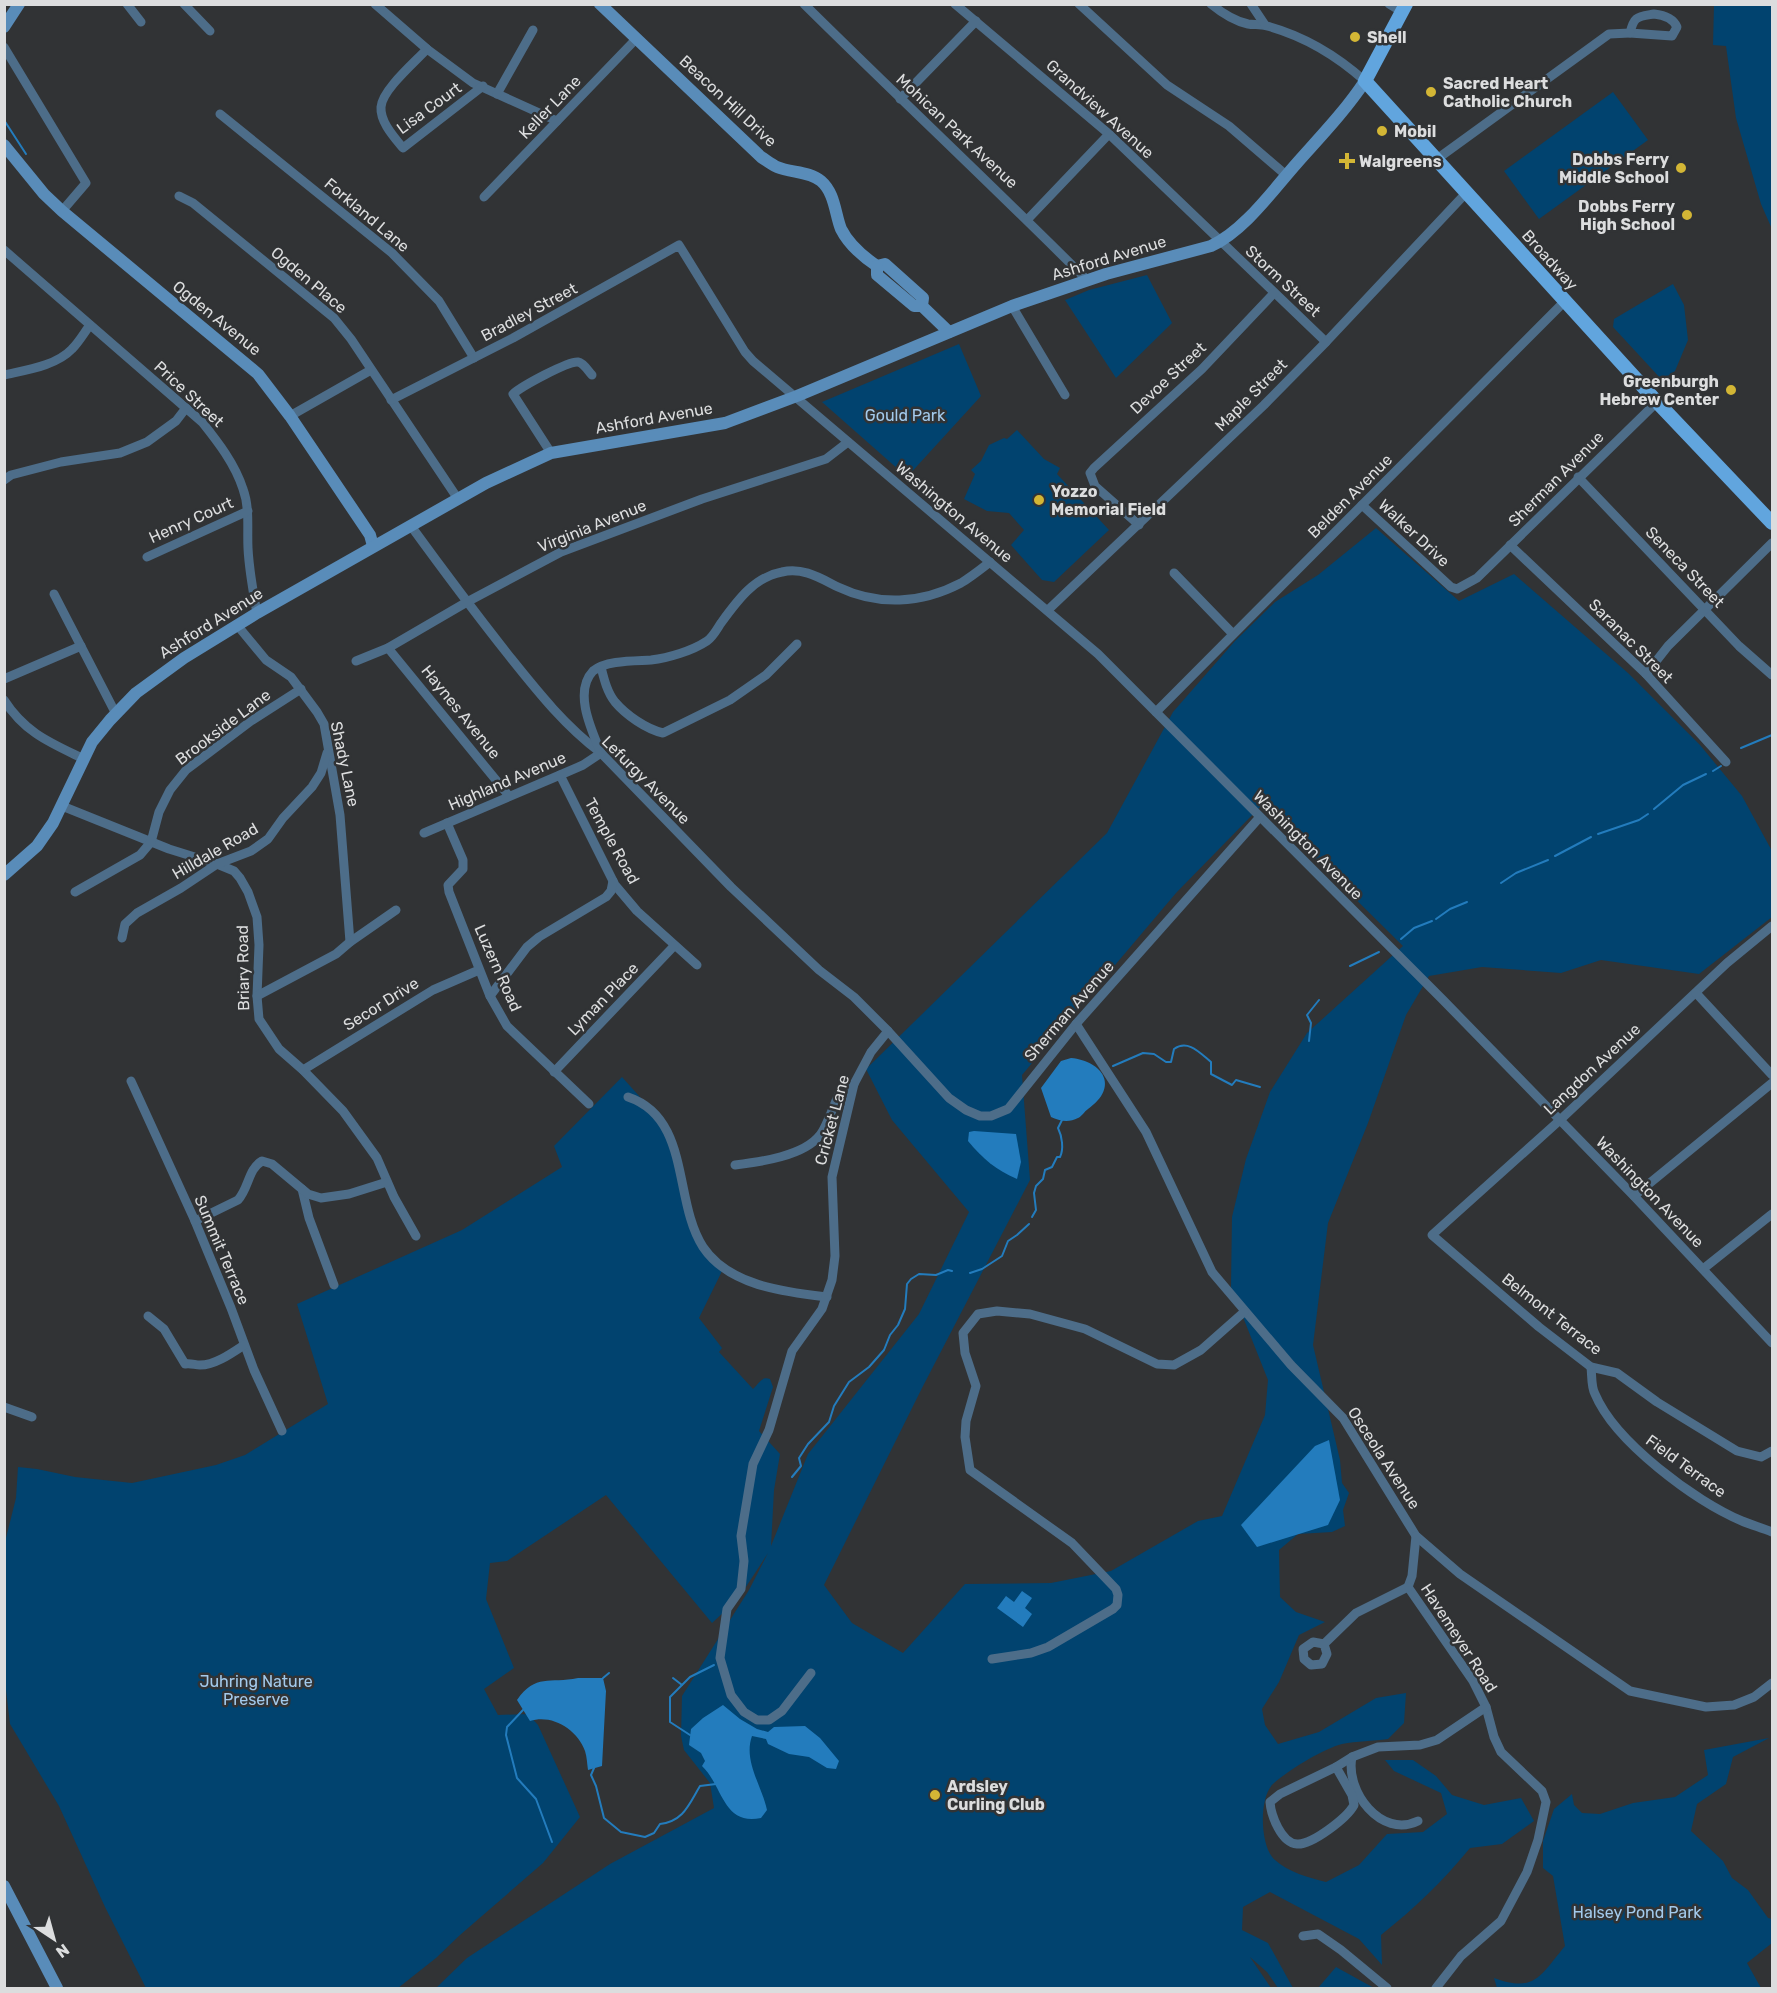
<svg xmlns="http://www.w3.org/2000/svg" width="1777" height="1993" font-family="Rubik,sans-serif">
	<rect width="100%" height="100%" fill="#313335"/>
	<g fill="#01436f" fill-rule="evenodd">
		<polygon points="1714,5 1772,5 1772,229 1761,204 1736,118 1726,46 1713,45"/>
		<polygon points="1613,92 1648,140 1539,219 1504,171"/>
		<polygon points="1147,275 1172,323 1116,378 1065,300 1089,290"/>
		<polygon points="1673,284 1684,305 1688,340 1675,371 1662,380 1613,327 1614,319"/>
		<polygon points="959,344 981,396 907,477 822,402"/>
		<polygon points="1017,430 1044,459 1060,468 1057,474 1109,530 1054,582 1042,580 1011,545 1024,530 1009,513 987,511 964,499 975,474 971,470 981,461 989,445 1004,438 1007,439"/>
		<path d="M1376,528L1459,601L1514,574L1628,673L1700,745L1742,796L1772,851V917L1699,974L1601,960L1561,973L1482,967L1429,976L1406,1015L1368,1123L1328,1223L1313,1345L1340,1460L1342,1483L1349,1493L1343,1510L1345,1526L1332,1532L1298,1534L1279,1550L1280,1597L1296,1612L1325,1622L1299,1635L1279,1682L1262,1709L1265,1725L1278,1744L1319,1732L1376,1698L1406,1693L1404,1723L1388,1739C1373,1741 1357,1741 1342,1744C1323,1749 1289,1770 1274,1783C1258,1796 1260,1848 1275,1860C1290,1873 1307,1877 1326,1882L1359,1865L1387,1834L1423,1832L1447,1814L1441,1793L1394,1771L1385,1760H1413L1436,1776L1452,1795L1484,1805L1521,1798L1534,1821L1502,1844L1470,1848C1443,1881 1415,1908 1381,1935L1382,1965L1359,1939L1270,1892L1243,1907L1242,1930L1268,1943L1293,1988H1278L1267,1972L1250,1957L1271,1988H436L467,1958L610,1864L714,1808L710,1783L684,1750L681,1736L682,1696L749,1590L768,1553L738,1599L712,1623L606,1495L507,1561L490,1563L486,1599L514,1668L484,1689L498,1715L528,1714L538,1725L580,1817L543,1863L460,1935L436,1958L398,1988H146L105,1907L59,1806L10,1724L4,1673V1546L16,1498L18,1467L37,1469L75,1477L132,1483L216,1465L245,1455L328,1404L297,1304L462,1230L562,1167L554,1146L622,1077L657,1116L667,1130L696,1232L724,1267L699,1318L722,1348L719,1352L753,1389C759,1384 761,1376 770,1379L773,1387L759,1431L780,1454L774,1490L771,1546L808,1454L919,1314L969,1212L892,1120L866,1069L1107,833L1173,712L1235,641L1275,602L1318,575ZM1261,806L1403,946L1307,1033L1270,1092L1246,1159L1232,1217L1231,1287L1268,1380L1265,1415L1222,1516L1198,1521L1111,1571L1051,1583L965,1584L903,1653L852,1623L824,1585L922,1388L1030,1180L1022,1075L1176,893Z"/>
		<path d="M1769,1738L1733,1757L1726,1784L1697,1804L1691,1831L1723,1861L1732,1878L1748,1890L1768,1918L1772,1919V1943L1747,1963L1761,1988H1497L1494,1978C1535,1993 1540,1976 1565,1946L1553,1876L1543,1868V1841L1554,1809L1572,1794L1574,1805L1582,1813L1600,1814L1633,1803L1675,1797L1708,1775L1704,1750Z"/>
		<polygon points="1336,1967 1374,1988 1318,1988"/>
	</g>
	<g fill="#237cbd">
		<path d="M1071,1058C1103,1061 1120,1087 1088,1109C1085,1111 1081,1117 1078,1118C1069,1123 1059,1121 1051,1117L1041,1088L1061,1061Z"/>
		<path d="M974,1131L1016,1134L1021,1162L1017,1179C996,1170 983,1159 968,1141L969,1132Z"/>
		<polygon points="1329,1440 1340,1500 1328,1525 1257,1547 1241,1525 1315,1446"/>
		<polygon points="1022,1591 1032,1598 1025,1608 1032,1614 1023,1627 997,1608 1006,1596 1014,1602"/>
		<path d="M578,1678H603L606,1691L602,1766L588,1770C587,1764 587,1757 585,1751C577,1729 552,1714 530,1721L517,1700C536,1673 549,1684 578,1678Z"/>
		<path d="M723,1705L740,1719L757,1729L768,1732L774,1727L805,1726L820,1738L839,1761L836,1769L827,1768L809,1757L789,1754L768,1744L766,1739L752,1736C743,1761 762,1786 767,1810L761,1818C723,1826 723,1786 702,1766L705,1761L701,1753L689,1745L691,1729L703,1718Z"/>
	</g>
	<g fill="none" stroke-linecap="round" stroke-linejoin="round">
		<g stroke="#237cbd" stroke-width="2">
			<polyline points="4,120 26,154"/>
			<polyline points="1741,748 1772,735"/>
			<polyline points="1713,771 1721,766"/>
			<polyline points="1654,809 1683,785 1706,774"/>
			<polyline points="1598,834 1639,820 1648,814"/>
			<polyline points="1555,856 1591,837"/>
			<polyline points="1501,883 1516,873 1548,860"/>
			<polyline points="1436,919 1450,909 1467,902"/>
			<polyline points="1401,939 1414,928 1432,921"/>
			<polyline points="1350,966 1379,952"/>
			<polyline points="1309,1041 1311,1023 1307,1015 1319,1000"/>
			<path d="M1113,1066L1143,1053L1154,1054L1166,1062H1171L1174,1049C1188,1039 1200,1053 1211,1062V1074L1232,1085L1236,1080L1260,1087"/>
			<path d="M1032,1217L1036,1210L1034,1193L1036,1186L1043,1179L1045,1170L1052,1167L1057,1157H1060C1064,1149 1062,1136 1058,1128L1062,1120"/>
			<polyline points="970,1273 982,1269 1002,1256 1008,1241 1017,1235 1029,1224"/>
			<polyline points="792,1477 801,1466 799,1458 808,1444 829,1422 834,1406 849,1382 869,1367 884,1350 890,1335 898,1325 905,1309 907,1284 911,1279 919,1274 936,1275 948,1270 952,1271"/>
			<polyline points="603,1678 609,1673"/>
			<polyline points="673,1678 682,1685"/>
			<polyline points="523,1710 507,1727 506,1735 517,1778 536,1799 552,1842"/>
			<polyline points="690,1735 670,1722 670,1697 690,1677 714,1665"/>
			<path d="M594,1768L591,1775L596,1786L604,1818L621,1832L645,1837L654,1833L660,1824C684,1821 689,1804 700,1786L716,1784"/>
		</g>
		<g stroke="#4d6d89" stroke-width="9">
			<polyline points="127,4 141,22"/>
			<polyline points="184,4 210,31"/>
			<polyline points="375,4 427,49 473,83 557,121"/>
			<path d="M804,4C898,97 994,187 1087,280"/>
			<polyline points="955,4 1109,134 1326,342"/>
			<polyline points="1079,4 1167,85 1229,126 1286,175"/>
			<path d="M1211,4C1222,13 1234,21 1248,24C1254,25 1261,24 1267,26C1304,36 1337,56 1365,81"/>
			<polyline points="1251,4 1265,25"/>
			<polyline points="1389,4 1402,12"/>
			<path d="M1654,14C1664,15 1673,18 1677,27L1672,36L1630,33C1634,16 1637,17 1654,14Z"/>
			<polyline points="4,47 86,183 62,211"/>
			<path d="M427,49C415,62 382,90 381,107C380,122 394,137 403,148L483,86"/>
			<polyline points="497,94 533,30"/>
			<polyline points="900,99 976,21"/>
			<polyline points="220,114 392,253 439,301 474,358"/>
			<polyline points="1437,159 1609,34 1630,33"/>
			<polyline points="179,196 193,203 334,318 351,339 458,499"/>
			<polyline points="484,197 637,38"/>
			<polyline points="1027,220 1109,134"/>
			<path d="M4,250L202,422C218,442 235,464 243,489C250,508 247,528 248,548C249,570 253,591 257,613"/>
			<polyline points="1012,306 1065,395"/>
			<path d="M4,375C26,370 56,366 72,349C79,342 84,333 90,325"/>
			<polyline points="391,400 513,338 679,245 745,352 753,361 1098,654 1443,1000 1634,1196 1772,1343"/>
			<polyline points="290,416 371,370"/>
			<path d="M551,453L513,394C522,386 568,361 578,362C584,363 588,371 592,375"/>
			<polyline points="1578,477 1739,646 1772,675"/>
			<polyline points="4,480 11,475 61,462 120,453 147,442 176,421 186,408"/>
			<polyline points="1362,505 1451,587 1457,589 1477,578 1657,402"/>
			<polyline points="1139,525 1095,486 1090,473 1094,468 1202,369 1274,293"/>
			<path d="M411,526C443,570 476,614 510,657C538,692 565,726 601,753L731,887L819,970L854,997L888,1031L949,1098L966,1110L980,1116H991L1008,1109L1076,1024L1259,818"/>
			<polyline points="1510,545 1646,674 1726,762"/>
			<polyline points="147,557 248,511"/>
			<polyline points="1174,573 1233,634"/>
			<polyline points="54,594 116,714"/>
			<polyline points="1048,610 1264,405 1326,342 1467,192"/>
			<polyline points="237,625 266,660 291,677 317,712 324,724 340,815 350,942"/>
			<polyline points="388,648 509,796"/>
			<polyline points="356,661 388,648 467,602 561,552 702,499 826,459 848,442"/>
			<path d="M601,667C604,679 607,692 615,702C626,715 646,729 663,733L730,700L766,675L797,644"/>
			<polyline points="1646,674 1668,646 1772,543"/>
			<polyline points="4,679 81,646"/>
			<path d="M4,700C25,733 51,743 84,759"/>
			<polyline points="1156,712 1565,301"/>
			<polyline points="560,775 615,885 637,911 697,965"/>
			<polyline points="62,806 169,849 217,864 234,871 240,878 248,892 257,917 259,945 257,996 259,1019 279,1049 303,1070 343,1111 377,1158 394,1197 416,1236"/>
			<polyline points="447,823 463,860 463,869 448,885 449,892 490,996 507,1026 589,1104"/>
			<path d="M424,833L560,775L583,765L601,753C592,731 573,692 593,671C606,660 635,661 651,660C668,658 692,651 707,641C713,637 717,629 721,623C737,601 754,577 782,572C803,567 820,578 838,587C878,606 921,604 961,583C971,577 981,569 990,562"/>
			<polyline points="75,892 140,855 151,842 159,812 170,790 186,770 251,721 301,689"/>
			<polyline points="1772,926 1727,963 1560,1120 1432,1235 1539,1327 1591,1367 1617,1373 1657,1402 1737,1451 1761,1457 1772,1451"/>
			<polyline points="122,938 125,924 137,913 181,888 217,864 251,851 268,839 283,818 312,787 321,773 327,753"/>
			<polyline points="1696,993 1772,1075"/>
			<polyline points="257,996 336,954 350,942 396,910"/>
			<polyline points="490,996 527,947 539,937 606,897 611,891 613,881"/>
			<polyline points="1076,1024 1146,1132 1212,1272 1291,1365 1343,1418 1416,1536 1460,1574 1630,1691 1706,1707 1734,1705 1754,1697 1772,1683"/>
			<polyline points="303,1070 433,990 479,970"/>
			<polyline points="554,1072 674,946"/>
			<polyline points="131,1081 195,1221 231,1308 254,1370 282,1431"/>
			<path d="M628,1097C691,1118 673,1201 703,1247C729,1286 785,1292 827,1297"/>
			<path d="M735,1165C760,1162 804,1156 820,1135C829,1124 838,1089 845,1086C847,1084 851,1085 854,1084"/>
			<polyline points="302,1189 309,1218 334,1285"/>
			<polyline points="1634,1196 1772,1083"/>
			<path d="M195,1221L238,1200C249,1188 248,1169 262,1161L272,1164L308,1194L321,1198L349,1194L387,1182"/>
			<polyline points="1703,1269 1772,1214"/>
			<path d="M148,1316L164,1329L185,1364C191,1363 195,1365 200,1365C215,1365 232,1353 244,1345"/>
			<path d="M1591,1367C1592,1375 1591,1387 1595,1394C1615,1442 1695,1501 1742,1521C1752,1525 1762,1528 1772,1532"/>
			<polyline points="4,1407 32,1417"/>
			<polyline points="1416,1536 1412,1576 1408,1587 1473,1681 1486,1707 1494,1737 1501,1752 1542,1791 1546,1802 1538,1840 1527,1872 1501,1921 1461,1956 1436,1988"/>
			<polyline points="1324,1644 1313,1642 1303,1649 1304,1659 1311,1665 1322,1664 1327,1654 1324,1644 1356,1613 1408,1587"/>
			<polyline points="992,1659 1031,1653 1048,1647 1113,1609 1117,1605 1118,1595 1116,1589 1072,1543 970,1470 965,1437 966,1421 976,1386 965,1353 963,1333 978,1314 997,1311 1030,1314 1085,1329 1157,1364 1174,1365 1201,1350 1244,1312"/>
			<polyline points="811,1673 782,1711 769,1720 757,1720 744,1712 731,1695 720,1658 727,1609 741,1589 744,1561 741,1536 753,1464 769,1430 792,1351 822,1309 832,1280 835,1256 832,1177 854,1084 871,1052 888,1031"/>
			<path d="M1352,1757C1345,1791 1381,1839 1418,1821"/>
			<path d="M1336,1767L1352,1795L1354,1805C1347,1818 1312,1845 1297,1844C1281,1843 1271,1815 1270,1802L1280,1794Z"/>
			<polyline points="1336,1767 1352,1757 1378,1747 1420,1745 1437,1740 1486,1707"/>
			<polyline points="1303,1936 1318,1934 1341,1950 1387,1988"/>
		</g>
		<g stroke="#598cb9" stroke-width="12">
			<path d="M600,4L761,157C766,160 771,164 777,167C791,173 809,171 821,181C835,193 835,214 841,229C849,245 862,256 877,266L885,264L923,298L922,306L949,332"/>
			<polyline points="4,27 19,4"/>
			<polyline points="4,145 44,194 62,211 258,374 290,416 370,535 373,546"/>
			<polyline points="877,266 877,275 914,306 922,306"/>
			<path d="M4,875L37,846L53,823L92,742L110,720L136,693L184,658L257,613L486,483L551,453L725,423L797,396L1012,306L1106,274L1211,246C1244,231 1273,190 1297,163C1321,136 1346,110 1365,81"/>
			<polyline points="4,1886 57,1988"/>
		</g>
		<polyline stroke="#61a5de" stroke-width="14" points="1406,4 1365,81 1657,402 1772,523"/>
	</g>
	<g fill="#d3b635" stroke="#313335" stroke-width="2">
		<circle cx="1355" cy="37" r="6"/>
		<circle cx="1431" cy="92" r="6"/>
		<circle cx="1382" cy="131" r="6"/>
		<path d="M1344 152h6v6h6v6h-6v6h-6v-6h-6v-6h6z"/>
		<circle cx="1681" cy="168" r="6"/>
		<circle cx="1687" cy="215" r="6"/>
		<circle cx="1731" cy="390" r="6"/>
		<circle cx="1039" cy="500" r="6"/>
		<circle cx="935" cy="1795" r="6"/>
	</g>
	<g text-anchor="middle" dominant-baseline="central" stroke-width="5" stroke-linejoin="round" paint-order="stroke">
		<g font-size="16" font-weight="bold" fill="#dcddde" stroke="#313335" text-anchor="start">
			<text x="1367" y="37">Shell</text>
			<text x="1443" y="83">Sacred Heart<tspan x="1443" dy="18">Catholic Church</tspan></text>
			<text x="1394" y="131">Mobil</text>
			<text x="1669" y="159" text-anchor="end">Dobbs Ferry<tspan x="1669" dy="18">Middle School</tspan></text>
			<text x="1359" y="161">Walgreens</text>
			<text x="1675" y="206" text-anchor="end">Dobbs Ferry<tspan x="1675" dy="18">High School</tspan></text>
			<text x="1719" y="381" text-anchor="end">Greenburgh<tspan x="1719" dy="18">Hebrew Center</tspan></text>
			<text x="1051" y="491">Yozzo<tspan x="1051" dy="18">Memorial Field</tspan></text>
			<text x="947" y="1786">Ardsley<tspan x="947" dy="18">Curling Club</tspan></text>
		</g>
		<g font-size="16" fill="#dcddde" stroke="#313335">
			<text transform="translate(728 101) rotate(43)">Beacon Hill Drive</text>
			<text transform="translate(550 107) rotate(-46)">Keller Lane</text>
			<text transform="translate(429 108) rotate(-36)">Lisa Court</text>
			<text transform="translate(1100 109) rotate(42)">Grandview Avenue</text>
			<text transform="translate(957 131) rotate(43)">Mohican Park Avenue</text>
			<text transform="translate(367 215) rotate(40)">Forkland Lane</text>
			<text transform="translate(1109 258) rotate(-17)">Ashford Avenue</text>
			<text transform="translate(1550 260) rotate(48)">Broadway</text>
			<text transform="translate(309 280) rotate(40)">Ogden Place</text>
			<text transform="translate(1283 281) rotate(43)">Storm Street</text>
			<text transform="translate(529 312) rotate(-28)">Bradley Street</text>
			<text transform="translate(217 318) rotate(39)">Ogden Avenue</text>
			<text transform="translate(1168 378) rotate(-43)">Devoe Street</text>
			<text transform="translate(189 394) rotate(43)">Price Street</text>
			<text transform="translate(1251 395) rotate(-45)">Maple Street</text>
			<text transform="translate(654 418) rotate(-10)">Ashford Avenue</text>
			<text transform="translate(1556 479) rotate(-45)">Sherman Avenue</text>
			<text transform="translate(1350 496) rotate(-45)">Belden Avenue</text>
			<text transform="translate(954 512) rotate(40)">Washington Avenue</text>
			<text transform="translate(191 520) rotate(-24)">Henry Court</text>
			<text transform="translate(592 526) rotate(-22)">Virginia Avenue</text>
			<text transform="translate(1414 533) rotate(43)">Walker Drive</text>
			<text transform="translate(1685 567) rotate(46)">Seneca Street</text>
			<text transform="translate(211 623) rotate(-32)">Ashford Avenue</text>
			<text transform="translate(1631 641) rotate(45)">Saranac Street</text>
			<text transform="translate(461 712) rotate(51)">Haynes Avenue</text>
			<text transform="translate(223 727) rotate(-37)">Brookside Lane</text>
			<text transform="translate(345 764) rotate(78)">Shady Lane</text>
			<text transform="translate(646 780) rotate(45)">Lefurgy Avenue</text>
			<text transform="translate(507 781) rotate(-23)">Highland Avenue</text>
			<text transform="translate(612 841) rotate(61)">Temple Road</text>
			<text transform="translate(1308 845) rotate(45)">Washington Avenue</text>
			<text transform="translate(215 851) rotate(-30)">Hilldale Road</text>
			<text transform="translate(243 968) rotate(-91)">Briary Road</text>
			<text transform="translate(498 968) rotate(66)">Luzern Road</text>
			<text transform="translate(603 999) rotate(-46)">Lyman Place</text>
			<text transform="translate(381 1004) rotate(-32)">Secor Drive</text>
			<text transform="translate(1069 1011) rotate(-49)">Sherman Avenue</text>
			<text transform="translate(1592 1069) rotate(-43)">Langdon Avenue</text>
			<text transform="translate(832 1120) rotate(-75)">Cricket Lane</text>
			<text transform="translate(1650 1192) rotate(46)">Washington Avenue</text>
			<text transform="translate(222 1250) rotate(67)">Summit Terrace</text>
			<text transform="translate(1552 1314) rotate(38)">Belmont Terrace</text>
			<text transform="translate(1384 1458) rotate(57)">Osceola Avenue</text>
			<text transform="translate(1686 1466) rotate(36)">Field Terrace</text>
			<text transform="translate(1459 1638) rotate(57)">Havemeyer Road</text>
		</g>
		<g font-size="16" fill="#a3caec" stroke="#313335">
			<text x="905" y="415">Gould Park</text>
			<text x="256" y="1681">Juhring Nature<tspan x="256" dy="18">Preserve</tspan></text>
			<text x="1637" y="1912">Halsey Pond Park</text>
		</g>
	</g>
	<rect width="1777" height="1993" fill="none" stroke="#dcddde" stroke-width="12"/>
	<g transform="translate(54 1939) rotate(144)" stroke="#313335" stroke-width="4.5" paint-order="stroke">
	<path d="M0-4.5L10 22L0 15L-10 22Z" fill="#dcddde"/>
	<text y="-9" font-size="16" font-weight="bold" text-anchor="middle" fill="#dcddde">N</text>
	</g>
</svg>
